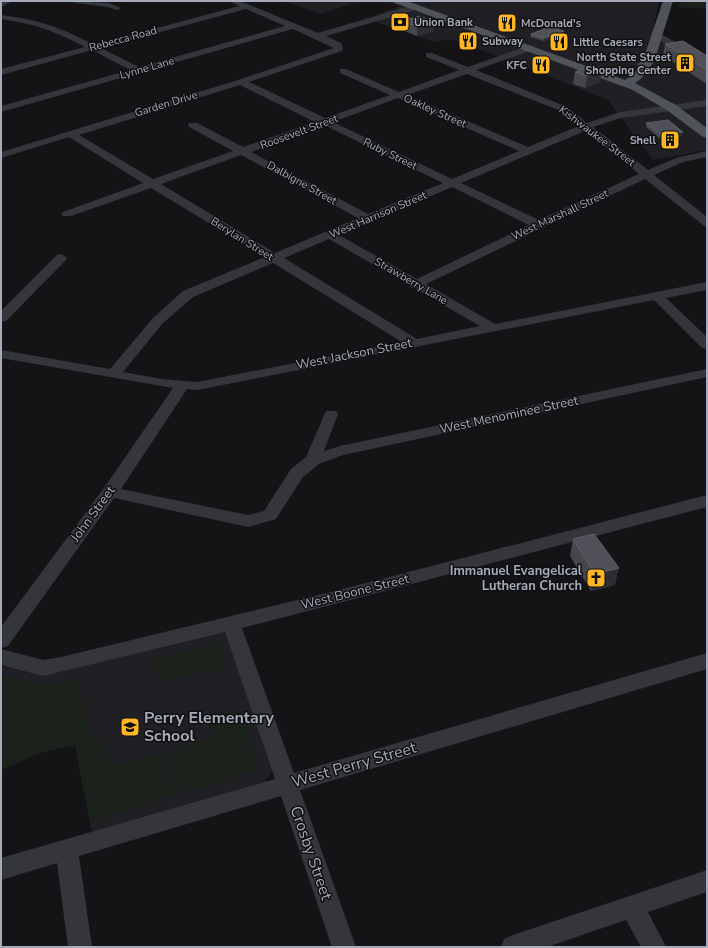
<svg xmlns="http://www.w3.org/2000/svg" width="708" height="948" font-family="'Nunito Sans',sans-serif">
	<rect width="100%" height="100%" fill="#141417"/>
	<g fill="#202024">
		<polygon points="285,1 360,1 320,14"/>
		<polygon points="384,1 659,1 653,30 707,65 707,150 653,160 608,100 517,63 450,39 435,42 367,19 400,6"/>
		<polygon points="222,632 226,634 271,767 272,771 264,782 92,834 75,745 40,753 1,770 1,666 41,675"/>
	</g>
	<g fill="#1a221b">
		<polygon points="680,1 707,1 707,9 679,7"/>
		<polygon points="219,642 229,675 220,678 217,669 164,682 157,677 156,670 152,659"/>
		<polygon points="1,675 44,686 78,677 91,741 102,738 110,764 139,759 161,753 165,756 176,794 90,822 75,745 40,753 1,770"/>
		<polygon points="240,710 259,770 180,793 170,755 171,749 214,738 209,718"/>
	</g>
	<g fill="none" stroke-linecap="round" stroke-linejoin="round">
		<g fill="#35363c" fill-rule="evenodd">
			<polygon points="3,1 13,1 1,7 1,2"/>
			<polygon points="72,1 109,3 121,8 117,10 108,7 76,3"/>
			<path d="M229,1H240L318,33L413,5H419V9L326,36L341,43L343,49L342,51L249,82L325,118L390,95L340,73V69H346L399,92L459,70L426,57V53H432L468,67L530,45L533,46V50L476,70L567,107L587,123L620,112L707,100V106L621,118L593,127L648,170L676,158L707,151V157L683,162L654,175L707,217V227L703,225L645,179L426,284L495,324L707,282V290L666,298L707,337V349L702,348L654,300L197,390L187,389L121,489L248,515L264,511L291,469L306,457L326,411H336L338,414L324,451L340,446L707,369V377L343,455L319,464L303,477L276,519L248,527L114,498L8,646L1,648V627L104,488L173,388L1,358V350L110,369L153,318L183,291L265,257L151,188L71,216H63L61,214L63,212L143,183L69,137L1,158V152L238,80L334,48L293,29L1,112V106L130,70L92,50L1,75V69L85,47C55,31 35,24 1,19V15C39,20 60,27 94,45L239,6ZM246,9L285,26L139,67L101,48ZM467,74L561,111L579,126L528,147L407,95ZM240,85L315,122L243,147L197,123H189L188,125L189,127L233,151L153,179L79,135ZM398,98L519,151L452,179L333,122ZM324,125L443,183L368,214L251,152ZM585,131L639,174L539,220L461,183ZM241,155L358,218L275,253L161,184ZM452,187L529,225L417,279L339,235ZM329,239L480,326L417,339L284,258ZM273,263L402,342L197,382L162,379L123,372L162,324L193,297Z"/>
			<polygon points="657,32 707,59 707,66 654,37 653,35"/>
			<polygon points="61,254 67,258 65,261 6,321 1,322 1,311 57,255"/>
			<polygon points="707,495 707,507 242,628 294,773 707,653 707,669 300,790 356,947 332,947 281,796 79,856 92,947 68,947 57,863 1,880 1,858 275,779 225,632 43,676 1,665 1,649 43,660 61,657 343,589"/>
			<polygon points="707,870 707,892 648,912 666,947 641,947 626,920 547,947 501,947 504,939 513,935"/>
		</g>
		<path fill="#51535b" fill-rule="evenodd" d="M393,1H407L625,80L635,73L638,64L643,60L663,1H673L654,62C646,71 646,76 635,83L676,105L707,128V138L703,137L668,111L633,90L395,3Z"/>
	</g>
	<g fill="#45474c">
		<polygon points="402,21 434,31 417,36 402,30"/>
		<polygon points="531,34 563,34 544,41 530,37"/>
		<polygon points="665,44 707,56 707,84 663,56"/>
		<polygon points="590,65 600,82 585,88 573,84 575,72"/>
		<polygon points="646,123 683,135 678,136 679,136 679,140 664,142 646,127"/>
		<polygon points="573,539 615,585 591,591 570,556"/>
	</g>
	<g fill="#2d2e32">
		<polygon points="434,22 434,31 417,36 417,27"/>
		<polygon points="564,31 563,34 544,41 544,38"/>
		<polygon points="602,69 600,82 585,88 587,76"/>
		<polygon points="683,132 683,135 674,136 675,133"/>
		<polygon points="679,136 679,140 664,142 665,138"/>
		<polygon points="619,568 615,585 591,591 595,574"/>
	</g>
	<g fill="#505158" stroke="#5d5f67">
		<polygon points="419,16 434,22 417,27 402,21"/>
		<polygon points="550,27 564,31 544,38 531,34"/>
		<polygon points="683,41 707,56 707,70 665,44"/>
		<polygon points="590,65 602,69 587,76 575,72"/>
		<polygon points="668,120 683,132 675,133 679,136 665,138 646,123"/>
		<polygon points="594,534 619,568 595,574 573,539"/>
	</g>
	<defs>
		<symbol id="bank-square" viewBox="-11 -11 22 22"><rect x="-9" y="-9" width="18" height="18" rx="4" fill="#ffb624" stroke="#0f0f12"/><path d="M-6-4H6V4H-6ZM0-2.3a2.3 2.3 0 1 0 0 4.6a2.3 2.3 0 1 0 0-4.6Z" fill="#111"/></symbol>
		<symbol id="restaurant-square" viewBox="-11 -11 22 22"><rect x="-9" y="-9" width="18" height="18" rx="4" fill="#ffb624" stroke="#0f0f12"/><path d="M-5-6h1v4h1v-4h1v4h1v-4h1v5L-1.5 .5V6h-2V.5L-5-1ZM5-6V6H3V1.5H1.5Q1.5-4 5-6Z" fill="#111"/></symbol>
		<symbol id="building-square" viewBox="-11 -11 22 22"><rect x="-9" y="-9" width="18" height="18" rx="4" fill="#ffb624" stroke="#0f0f12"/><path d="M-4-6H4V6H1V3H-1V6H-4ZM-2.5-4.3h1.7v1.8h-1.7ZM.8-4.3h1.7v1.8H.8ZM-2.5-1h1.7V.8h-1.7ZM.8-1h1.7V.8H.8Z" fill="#111"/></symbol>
		<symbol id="church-square" viewBox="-11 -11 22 22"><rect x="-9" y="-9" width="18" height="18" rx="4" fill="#ffb624" stroke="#0f0f12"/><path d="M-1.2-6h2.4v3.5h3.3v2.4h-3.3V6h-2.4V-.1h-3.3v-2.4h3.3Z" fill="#111"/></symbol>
		<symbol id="school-square" viewBox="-11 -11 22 22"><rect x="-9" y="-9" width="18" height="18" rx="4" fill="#ffb624" stroke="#0f0f12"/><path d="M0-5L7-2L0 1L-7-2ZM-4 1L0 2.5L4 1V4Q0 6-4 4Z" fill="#111"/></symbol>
	</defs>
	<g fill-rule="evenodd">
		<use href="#bank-square" x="389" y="11" width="22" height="22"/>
		<use href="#restaurant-square" x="496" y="12" width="22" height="22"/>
		<use href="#restaurant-square" x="457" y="30" width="22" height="22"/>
		<use href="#restaurant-square" x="548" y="31" width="22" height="22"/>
		<use href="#building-square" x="674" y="52" width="22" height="22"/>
		<use href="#restaurant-square" x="530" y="54" width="22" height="22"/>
		<use href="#building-square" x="659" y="129" width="22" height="22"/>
		<use href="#church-square" x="585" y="567" width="22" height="22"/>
		<use href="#school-square" x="119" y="716" width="22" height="22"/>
	</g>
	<g text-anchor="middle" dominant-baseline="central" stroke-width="3" stroke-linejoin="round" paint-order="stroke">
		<g font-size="11" font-weight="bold" fill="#a5abb8" stroke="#0f0f12" text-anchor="start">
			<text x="414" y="22">Union Bank</text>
			<text x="521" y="23">McDonald's</text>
			<text x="482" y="41">Subway</text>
			<text x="573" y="42">Little Caesars</text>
			<text x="671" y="57" text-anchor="end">North State Street<tspan x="671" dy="13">Shopping Center</tspan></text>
			<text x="527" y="65" text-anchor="end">KFC</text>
			<text x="656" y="140" text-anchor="end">Shell</text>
		</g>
		<g font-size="11" fill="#a5abb8" stroke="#0f0f12">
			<text transform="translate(123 39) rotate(-15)">Rebecca Road</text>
			<text transform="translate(147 68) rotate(-16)">Lynne Lane</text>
			<text transform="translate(166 104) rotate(-17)">Garden Drive</text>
			<text transform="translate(435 111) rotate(24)">Oakley Street</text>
			<text transform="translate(299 132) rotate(-20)">Roosevelt Street</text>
			<text transform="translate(597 136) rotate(37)">Kishwaukee Street</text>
			<text transform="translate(390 154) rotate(26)">Ruby Street</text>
			<text transform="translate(302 183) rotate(29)">Dalbigne Street</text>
			<text transform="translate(378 215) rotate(-23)">West Harrison Street</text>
			<text transform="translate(560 215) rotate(-25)">West Marshall Street</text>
			<text transform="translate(242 239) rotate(32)">Berylan Street</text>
			<text transform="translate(411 281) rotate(30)">Strawberry Lane</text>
		</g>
		<g font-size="13" fill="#a5abb8" stroke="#0f0f12">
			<text transform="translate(354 354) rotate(-11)">West Jackson Street</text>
			<text transform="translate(509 415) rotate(-12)">West Menominee Street</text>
			<text transform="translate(93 514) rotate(-54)">John Street</text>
			<text transform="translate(355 592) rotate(-14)">West Boone Street</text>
		</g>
		<g font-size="13" font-weight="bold" fill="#a5abb8" stroke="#0f0f12" text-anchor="end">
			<text x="582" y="571">Immanuel Evangelical<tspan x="582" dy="15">Lutheran Church</tspan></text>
		</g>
		<g font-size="16" font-weight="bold" fill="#a5abb8" stroke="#0f0f12" text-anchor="start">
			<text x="144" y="718">Perry Elementary<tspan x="144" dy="18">School</tspan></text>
		</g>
		<g font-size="16" fill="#a5abb8" stroke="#0f0f12">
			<text transform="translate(354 765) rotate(-16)">West Perry Street</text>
			<text transform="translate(311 853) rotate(71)">Crosby Street</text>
		</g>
	</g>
	<rect width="708" height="948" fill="none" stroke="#a5abb8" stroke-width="4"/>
</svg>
